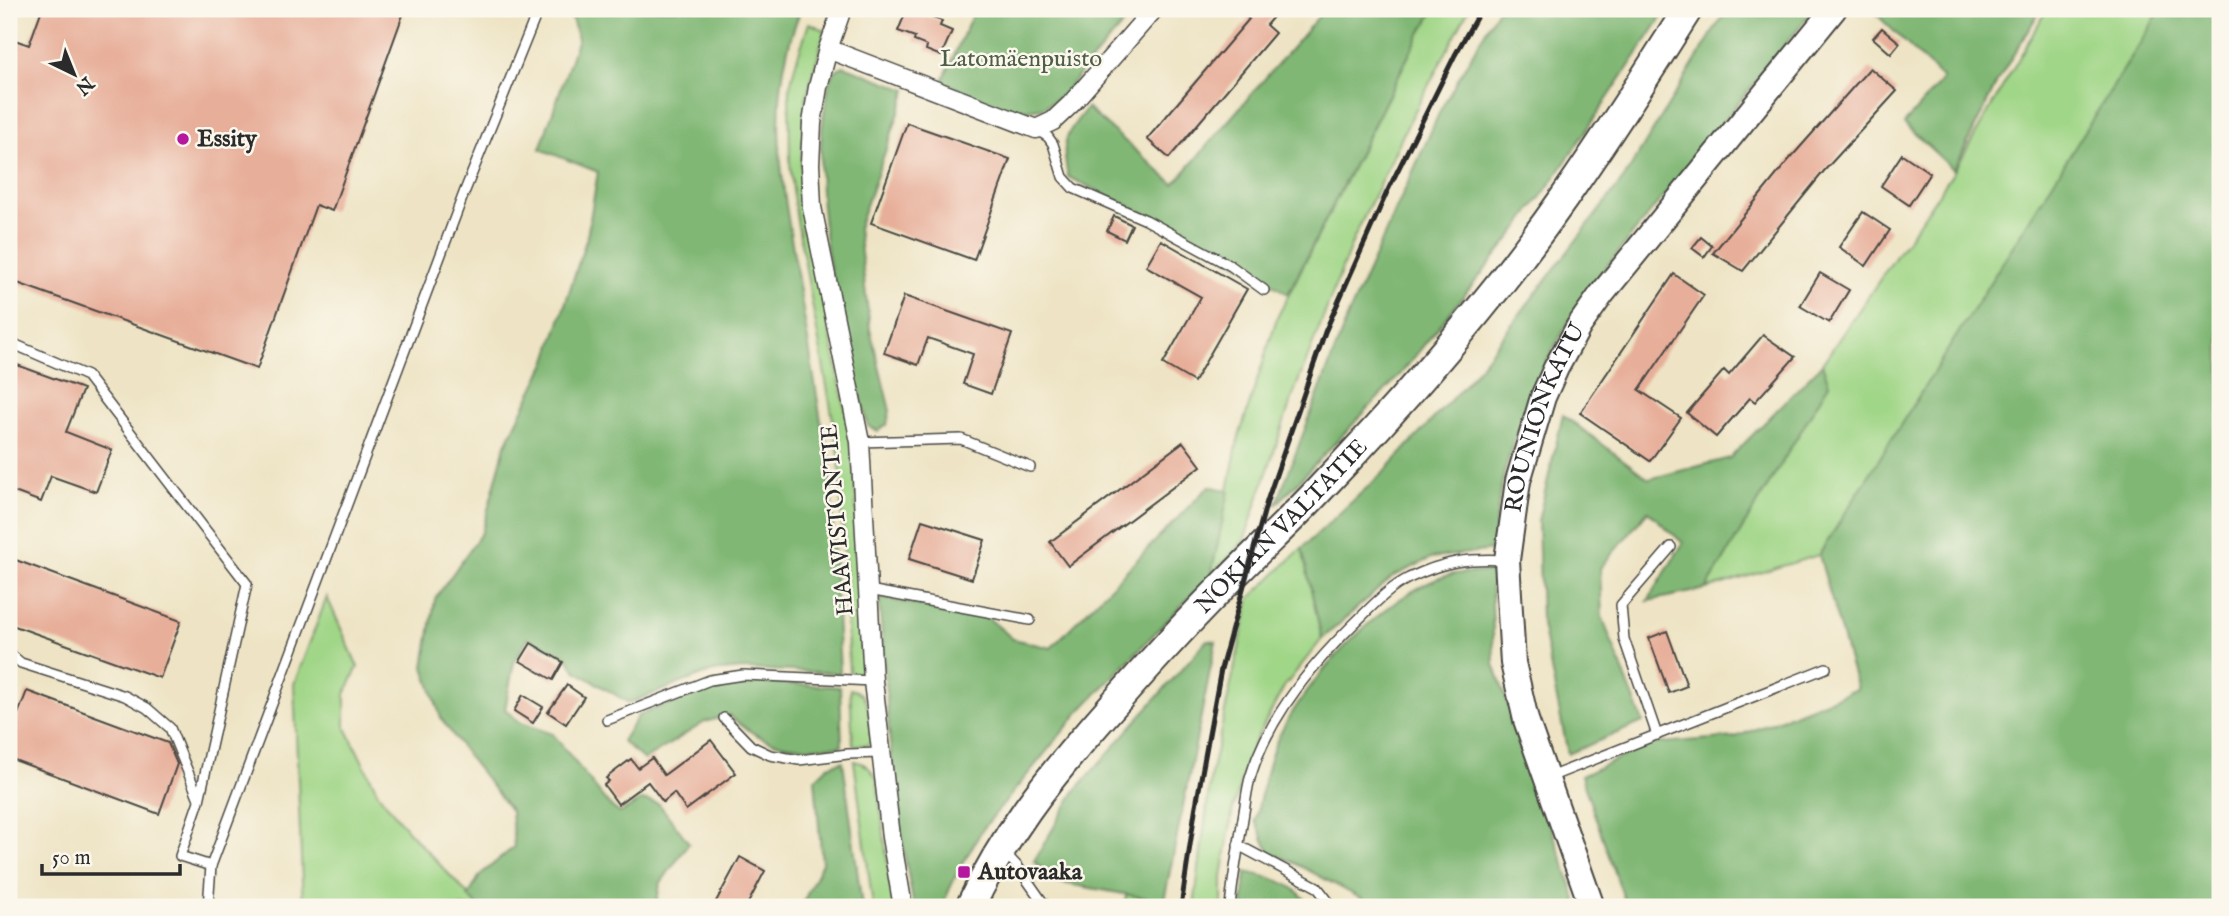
<svg xmlns="http://www.w3.org/2000/svg" width="2229" height="916" font-family="'IM FELL English',serif">
	<rect width="100%" height="100%" fill="#fbf7ec"/>
	<filter id="ink" filterUnits="userSpaceOnUse"><feTurbulence type="fractalNoise" baseFrequency=".0143" numOctaves="2"/><feDisplacementMap in="SourceGraphic" scale="14" xChannelSelector="R" yChannelSelector="G"/><feConvolveMatrix kernelMatrix="1 2 1 2 8 2 1 2 1" color-interpolation-filters="sRGB"/></filter>
	<filter id="wash" filterUnits="userSpaceOnUse"><feTurbulence type="fractalNoise" baseFrequency=".00686" numOctaves="4" result="noise"/><feDisplacementMap in="SourceGraphic" scale="28" xChannelSelector="R" yChannelSelector="G"/><feGaussianBlur stdDeviation="1.57" result="paint"/><feColorMatrix in="noise" values="0 0 0 0 0 0 0 0 0 0 0 0 0 0 0 0 0 1.4 0 .05"/><feComposite in="paint" operator="in"/></filter>
	<g filter="url(#wash)">
		<rect width="100%" height="100%" fill="#eee4c5"/>
		<g fill="#a0d687" stroke="#668059" stroke-width="2">
			<polygon points="1435,9 1469,9 1409,122 1354,238 1292,398 1244,541 1211,575 1238,440 1277,318 1418,37"/>
			<polygon points="2047,9 2160,9 2147,33 1819,555 1706,589 1829,384 1822,364 1955,170"/>
			<polygon points="809,23 825,30 806,99 801,165 805,210 854,452 863,673 849,672 839,453 795,209 790,163 789,90 796,62"/>
			<polygon points="1302,548 1322,639 1284,687 1252,747 1233,808 1222,877 1222,907 1194,907 1211,775 1250,598"/>
			<polygon points="327,597 358,667 345,694 345,726 378,793 408,831 480,907 303,907 294,684"/>
			<path d="M850,689C873,693 869,723 871,742L867,745H853Z"/>
			<path d="M854,761C866,763 871,769 877,779L893,907H873Z"/>
			<polygon points="1126,894 1164,901 1163,907 1125,907"/>
		</g>
		<g fill="#80b774" stroke="#567150" stroke-width="2">
			<path d="M569,9H801C765,97 781,177 796,267C804,319 813,370 821,421L829,455L840,673L743,669L710,672L629,703L576,671L566,656L528,638L514,662L505,709L518,722L553,734L609,805L620,813L642,800L659,804L689,843L660,884L656,907H480L468,897L480,875L514,847L511,811L464,751L441,718L424,667L435,599L482,532L505,446L546,363L587,237L598,172L540,149L578,39Z"/>
			<polygon points="975,9 1136,9 1062,95 1043,108 1017,111 1003,107 942,82"/>
			<path d="M1325,9H1435L1418,37L1288,294C1217,250 1144,212 1068,177C1061,140 1064,137 1087,108L1174,184Z"/>
			<polygon points="1498,9 1667,9 1558,173 1516,231 1399,376 1276,505 1348,316 1441,109"/>
			<path d="M1727,9H1814L1599,276C1556,336 1524,398 1505,470C1498,496 1496,524 1492,550L1431,558L1392,577L1322,639L1302,548L1386,470L1470,379L1624,178Z"/>
			<polygon points="1871,9 2041,9 1997,82 1954,170 1904,124 1943,79"/>
			<polygon points="2160,9 2220,9 2220,907 1627,907 1581,776 1649,744 1736,737 1857,689 1819,555 2149,29"/>
			<path d="M844,66L907,90L858,228L870,329L890,411L887,424L878,431L868,426C842,320 806,211 826,101C829,86 828,71 844,66Z"/>
			<polygon points="1822,364 1829,384 1706,589 1648,601 1683,543 1648,511 1600,568 1602,617 1643,722 1568,754 1541,620 1538,521 1563,415 1649,479 1730,458"/>
			<polygon points="1209,486 1229,491 1211,575 1078,713 982,830 954,879 942,907 914,907 901,835 891,756 879,598 987,617 1013,639 1051,648"/>
			<path d="M1491,571L1494,664L1577,902L1565,907H1373L1368,902L1293,862L1270,853L1255,821C1261,796 1267,761 1278,738C1305,681 1386,592 1449,575C1462,572 1478,573 1491,571Z"/>
			<polygon points="1207,640 1216,641 1164,901 1057,882 1034,861 1075,791"/>
			<path d="M743,681L840,687L842,746C793,748 768,750 729,715L705,722L644,760L622,741L638,716L713,684Z"/>
			<polygon points="843,761 862,907 801,907 822,863 815,779 828,766"/>
			<path d="M1246,872C1272,878 1296,882 1310,907H1243Z"/>
		</g>
		<g id="blocks">
			<g fill="#e7ae99">
				<polygon points="42,9 405,9 332,211 316,205 257,369 9,280 9,38 29,45"/>
				<polygon points="907,9 942,21 940,26 952,31 941,56 926,50 927,46 914,41 915,37 898,31"/>
				<polygon points="1237,9 1280,9 1266,25 1275,33 1169,158 1147,139 1249,19"/>
				<polygon points="1882,28 1900,43 1891,54 1873,38"/>
				<polygon points="1870,68 1897,91 1824,171 1743,271 1713,253 1787,162"/>
				<polygon points="907,123 1010,159 974,260 871,223"/>
				<polygon points="1902,154 1930,173 1909,205 1881,186"/>
				<polygon points="1863,212 1890,230 1866,266 1839,247"/>
				<polygon points="1114,216 1132,225 1125,240 1107,231"/>
				<polygon points="1701,237 1712,246 1704,257 1692,248"/>
				<polygon points="1161,240 1247,289 1194,382 1163,364 1201,297 1146,266"/>
				<polygon points="1820,273 1849,290 1829,323 1800,306"/>
				<polygon points="1674,274 1704,295 1639,390 1681,418 1650,461 1580,413"/>
				<polygon points="904,296 1012,334 991,394 963,384 973,354 928,338 918,365 884,353"/>
				<polygon points="1763,335 1795,357 1755,402 1750,398 1716,437 1687,413 1724,370 1729,375"/>
				<polygon points="9,362 83,389 66,432 112,450 96,492 51,476 41,502 9,490"/>
				<polygon points="1183,442 1201,466 1068,566 1050,542"/>
				<polygon points="922,520 985,540 972,579 909,559"/>
				<polygon points="13,559 181,621 160,678 9,624 9,571"/>
				<polygon points="1667,631 1687,686 1669,693 1649,638"/>
				<polygon points="531,643 563,662 553,680 520,661"/>
				<polygon points="567,685 584,697 566,724 548,712"/>
				<polygon points="27,691 168,743 177,764 159,814 9,758 9,737"/>
				<polygon points="523,695 543,707 533,723 514,711"/>
				<polygon points="711,740 736,773 686,810 674,793 663,802 648,782 618,804 604,785 609,781 606,778 631,759 638,768 652,758 664,775"/>
				<polygon points="740,857 765,871 746,907 713,907"/>
			</g>
		</g>
	</g>
	<g filter="url(#ink)">
		<use href="#blocks" fill-opacity="0" stroke="#484742" stroke-width="2"/>
		<g fill="none" stroke-linecap="round" stroke-linejoin="round">
			<defs>
				<g id="service">
					<polyline points="1036,129 1048,137 1053,144 1063,177 1073,188 1146,220 1231,266 1264,290"/>
					<polyline points="9,342 87,376 247,584 199,801 180,856 211,866"/>
					<polyline points="860,442 961,439 1030,467"/>
					<polyline points="869,590 1030,620"/>
					<polyline points="9,653 21,663 125,696 147,708 170,728 199,799"/>
					<polyline points="724,718 751,746 770,755 799,760 848,754 880,753"/>
					<polyline points="607,720 710,680 743,675 873,681"/>
					<polyline points="1657,735 1624,639 1621,605 1671,547"/>
					<polyline points="1547,778 1826,668"/>
					<polyline points="1238,845 1317,887 1328,901 1330,907"/>
					<polyline points="1005,853 1018,867 1046,907"/>
					<polyline points="208,907 211,866 464,193 534,20 535,9"/>
					<path d="M1230,907C1233,875 1239,844 1244,812C1246,800 1247,787 1251,775C1270,713 1317,659 1363,615C1376,602 1391,587 1409,578C1445,561 1467,558 1507,560"/>
				</g>
				<g id="minor">
					<polyline points="842,9 828,49 818,87 812,123 810,164 812,207 860,442 873,681 891,837 903,907"/>
					<polyline points="828,49 1036,129 1053,121 1071,104 1154,9"/>
				</g>
				<g id="secondary">
					<path id="s1" d="M1592,907L1526,720L1513,663L1507,560L1518,481L1543,397L1556,368L1579,326L1601,295L1834,9"/>
				</g>
				<g id="primary">
					<path id="s2" d="M970,907C1004,835 1046,781 1098,722C1140,674 1183,626 1228,581C1257,551 1289,522 1318,491C1406,399 1491,302 1564,198C1607,136 1648,73 1688,9"/>
				</g>
			</defs>
			<use href="#service" stroke="#484742" stroke-width="12"/>
			<use href="#minor" stroke="#484742" stroke-width="21"/>
			<use href="#secondary" stroke="#484742" stroke-width="28"/>
			<use href="#primary" stroke="#484742" stroke-width="32"/>
			<use href="#service" stroke="#fff" stroke-width="9"/>
			<use href="#minor" stroke="#fff" stroke-width="18"/>
			<use href="#secondary" stroke="#fff" stroke-width="24"/>
			<use href="#primary" stroke="#fff" stroke-width="28"/>
			<polyline stroke="#2b2b2b" stroke-width="5" points="1181,907 1195,811 1221,669 1267,501 1325,332 1387,192 1455,55 1481,9"/>
		</g>
	</g>
	<g fill="#b5179e" stroke="#fbf7ec" stroke-width="2.5">
		<circle cx="183" cy="139" r="7"/>
		<rect x="957" y="865" width="14" height="14" rx="3.5"/>
	</g>
	<g text-anchor="middle" dominant-baseline="central" stroke-width="5" stroke-linejoin="round" paint-order="stroke">
		<g font-size="24" fill="#4e5e47" stroke="#fbf7ec">
			<text x="1021" y="59">Latomäenpuisto</text>
		</g>
		<g font-size="24" font-weight="bold" fill="#2b2b2b" stroke="#fbf7ec" text-anchor="start">
			<text x="197" y="139">Essity</text>
			<text x="978" y="872">Autovaaka</text>
		</g>
		<g font-size="24" fill="#2b2b2b" stroke="#fbf7ec">
			<text stroke="none"><textPath href="#s1" startOffset="508">ROUNIONKATU</textPath></text>
			<text transform="translate(838 520) rotate(-95)">HAAVISTONTIE</text>
			<text stroke="none"><textPath href="#s2" startOffset="494">NOKIAN VALTATIE</textPath></text>
		</g>
	</g>
	<rect width="2229" height="916" fill="none" stroke="#fbf7ec" stroke-width="35"/>
	<g transform="translate(74 74) rotate(137)" stroke="#fbf7ec" stroke-width="5" paint-order="stroke">
	<path d="M0-5L12 26L0 18L-12 26Z" fill="#2b2b2b"/>
	<text y="-10" font-size="19" font-weight="bold" text-anchor="middle" fill="#2b2b2b">N</text>
	</g>
	<path d="M42 864v10h138v-10" fill="none" stroke="#2b2b2b" stroke-width="3.5"/>
	<text x="52" y="864" font-size="21" fill="#2b2b2b" stroke="#fbf7ec" stroke-width="5" paint-order="stroke">50 m</text>
</svg>
